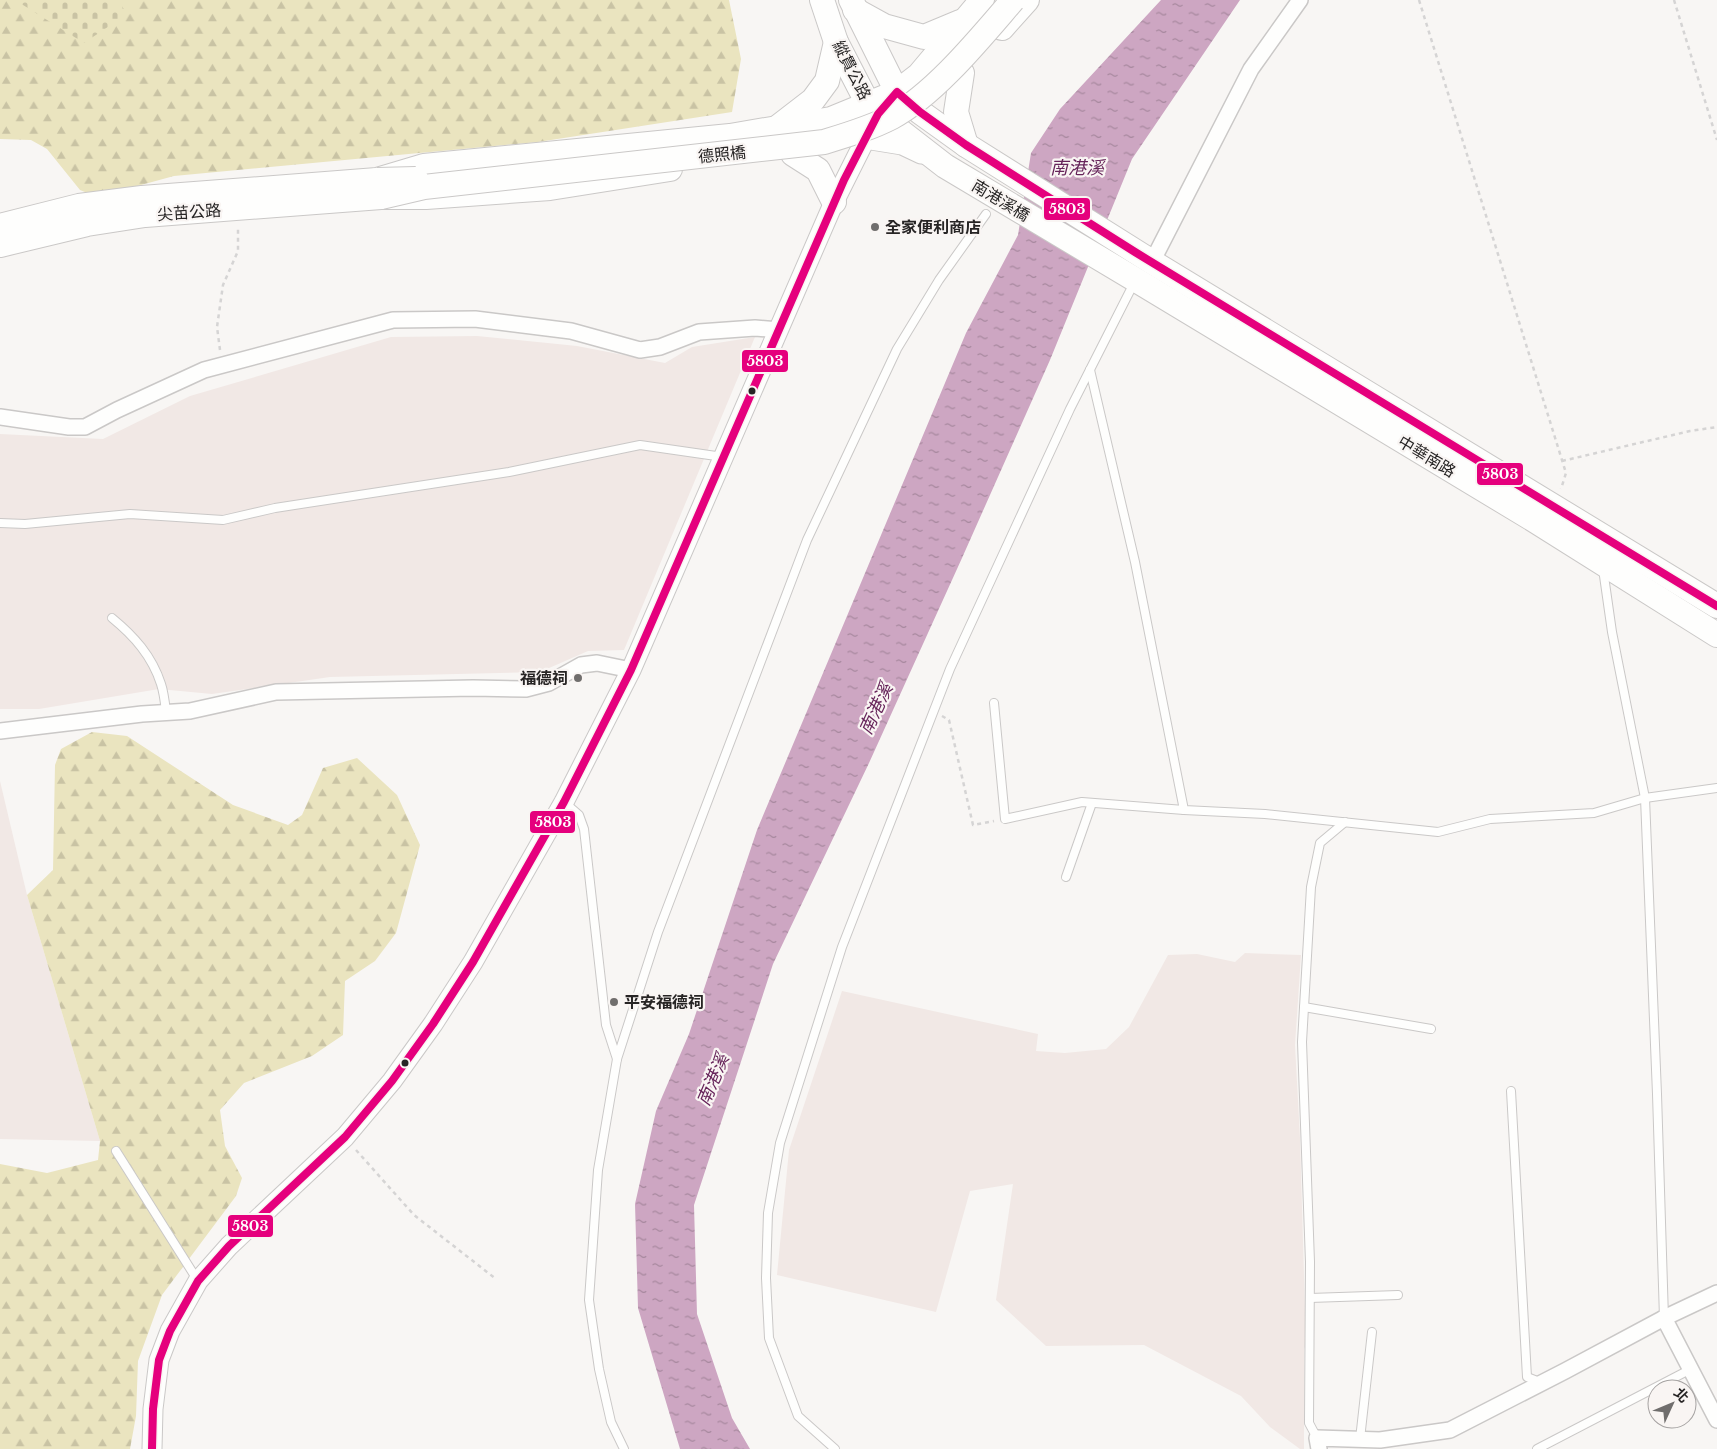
<svg xmlns="http://www.w3.org/2000/svg" width="1717" height="1449" font-family="'Libre Baskerville','Noto Sans TC',serif">
	<defs>
		<pattern id="forest-firs" width="22" height="20" patternUnits="userSpaceOnUse" patternTransform="scale(1.25)"><rect width="22" height="20" fill="#eae4bf"/><path d="M5 1l3.5 6h-7zM16 11l3.5 6h-7z" fill="#c9c3a4"/></pattern>
		<pattern id="cemetery-stones" width="16" height="16" patternUnits="userSpaceOnUse" patternTransform="scale(1.25)"><rect width="16" height="16" fill="#eae4bf"/><path d="M2 7V4a2 2 0 0 1 4 0v3zM10 15v-3a2 2 0 0 1 4 0v3z" fill="#c9c3a4"/></pattern>
		<pattern id="water-ripples" width="26" height="14" patternUnits="userSpaceOnUse" patternTransform="scale(1.25)"><rect width="26" height="14" fill="#cda6c2"/><path d="M2 4q2-2 4 0t4 0M15 11q2-2 4 0t4 0" fill="none" stroke="#a6879d"/></pattern>
	</defs>
	<rect width="100%" height="100%" fill="#f8f6f4"/>
	<g fill="#f1e8e5">
		<polygon points="477,336 577,346 665,363 692,347 755,337 624,650 588,651 540,672 330,677 212,694 159,689 39,709 0,709 0,434 103,439 190,396 391,337"/>
		<polygon points="0,781 27,895 100,1141 0,1139"/>
		<polygon points="1245,953 1301,955 1295,1045 1300,1138 1306,1345 1304,1349 1304,1449 1300,1449 1270,1427 1241,1396 1144,1345 1046,1346 996,1300 1013,1184 970,1191 936,1312 777,1275 789,1150 842,991 1038,1034 1036,1051 1065,1053 1106,1049 1129,1027 1168,955 1197,954 1235,962"/>
	</g>
	<g fill="url(#forest-firs)">
		<polygon points="0,0 729,0 741,59 732,112 538,142 174,176 97,197 80,190 47,149 31,140 0,139"/>
		<polygon points="92,732 127,736 233,805 288,825 302,815 323,768 357,758 397,795 420,845 396,933 375,961 345,981 343,1035 312,1056 244,1083 220,1110 225,1146 242,1178 236,1196 162,1295 138,1361 136,1416 130,1449 0,1449 0,1164 47,1173 98,1160 100,1141 27,895 53,870 55,765 61,749"/>
	</g>
	<polygon fill="url(#cemetery-stones)" points="15,0 118,0 127,14 84,43"/>
	<polygon fill="url(#water-ripples)" points="1161,0 1240,0 1132,159 1050,360 962,558 869,763 773,964 694,1205 697,1314 732,1418 750,1449 680,1449 638,1308 635,1204 656,1111 689,1034 757,830 966,333 1018,235 1031,153 1060,109"/>
	<g fill="none" stroke-linecap="round" stroke-linejoin="round">
		<defs>
			<g id="service">
				<polyline points="1090,370 1135,562 1184,810 1265,814 1438,832 1490,819 1594,813 1645,798 1717,788"/>
				<polyline points="0,523 25,524 130,514 223,520 275,508 509,472 640,445 723,457"/>
				<polyline points="1603,569 1612,632 1645,798 1657,1094 1664,1318"/>
				<path d="M112,618C134,636 152,656 161,684C164,693 165,703 166,712"/>
				<polyline points="994,703 1005,819 1082,802 1184,810"/>
				<polyline points="564,802 579,815 584,829 606,1025 617,1059"/>
				<polyline points="1066,877 1092,803"/>
				<polyline points="1304,1007 1431,1029"/>
				<polyline points="1511,1091 1527,1377 1542,1383"/>
				<polyline points="116,1151 198,1281"/>
				<polyline points="1310,1298 1398,1295"/>
				<polyline points="1317,1438 1309,1423 1310,1262 1302,1042 1311,887 1320,843 1345,822"/>
				<polyline points="1360,1439 1372,1332"/>
				<polyline points="624,1449 611,1422 599,1369 589,1300 598,1170 617,1059 658,932 807,540 897,349 939,280 986,214"/>
				<polyline points="835,1449 798,1416 769,1338 766,1278 768,1213 780,1143 842,947 950,669 1070,409 1135,281"/>
				<polyline points="1537,1449 1691,1369"/>
			</g>
			<g id="minor">
				<polyline points="1152,262 1251,69 1300,0"/>
				<polyline points="0,417 69,427 85,427 117,410 204,370 393,320 475,319 571,331 640,350 660,347 699,332 755,328 779,330"/>
				<polyline points="0,731 142,714 190,711 276,692 473,688 526,689 549,683 581,665 597,663 631,670"/>
				<polyline points="1664,1318 1717,1420"/>
				<polyline points="1319,1449 1317,1438 1380,1440 1450,1430 1565,1371 1664,1318 1717,1293"/>
			</g>
			<g id="tertiary">
				<polyline points="865,139 902,145 921,154"/>
				<polyline points="152,1449 153,1409 159,1360 170,1331 198,1281 229,1246 345,1137 392,1081 433,1024 473,962 564,802 631,670 834,202 875,120"/>
			</g>
			<g id="primary">
				<polyline points="822,0 836,42 868,104 878,114 945,166 1136,280 1534,520 1717,635"/>
				<polyline points="851,0 897,92 920,112 966,145 1152,262 1717,606"/>
				<polyline points="855,10 884,26 924,37 960,22"/>
				<polyline points="1002,28 1027,0"/>
				<polyline points="962,73 956,112 966,145"/>
				<polyline points="778,127 813,100 827,81 836,42"/>
				<polyline points="793,154 818,170 834,202"/>
				<polyline points="0,226 79,206 142,198 377,180 424,166 730,136 831,119 897,92 919,75 982,0"/>
				<polyline points="0,245 87,224 145,215 381,197 426,197 550,188 670,169"/>
			</g>
		</defs>
		<use href="#service" stroke="#cac8c7" stroke-width="10"/>
		<use href="#minor" stroke="#cac8c7" stroke-width="18"/>
		<use href="#tertiary" stroke="#cac8c7" stroke-width="21"/>
		<use href="#primary" stroke="#cac8c7" stroke-width="26"/>
		<g stroke="#d5d4d4" stroke-width="2.5" stroke-dasharray="4 4" stroke-linecap="butt">
			<polyline points="1419,0 1566,473 1561,489"/>
			<polyline points="1674,0 1717,140"/>
			<polyline points="220,350 217,327 223,285 238,251 238,227"/>
			<polyline points="1562,461 1690,431 1717,427"/>
			<polyline points="942,716 949,720 973,825 994,821"/>
			<polyline points="356,1150 414,1215 496,1279"/>
		</g>
		<use href="#service" stroke="#fefefd" stroke-width="8"/>
		<use href="#minor" stroke="#fefefd" stroke-width="15"/>
		<use href="#tertiary" stroke="#fefefd" stroke-width="19"/>
		<use href="#primary" stroke="#fefefd" stroke-width="24"/>
		<defs>
			<g id="primary-bridge">
				<polyline points="377,180 416,179"/>
				<path d="M381,197L424,187L824,142C847,135 871,128 892,117C935,94 981,37 1013,0"/>
			</g>
		</defs>
		<use href="#primary-bridge" stroke="#cac8c7" stroke-width="26" stroke-linecap="butt"/>
		<use href="#primary-bridge" stroke="#fefefd" stroke-width="24"/>
		<defs>
			<polyline id="bus-1" points="152,1449 153,1409 159,1360 170,1331 198,1281 229,1246 345,1137 392,1081 433,1024 473,962 564,802 631,670 844,180 878,114 897,92 920,112 966,145 1135,252 1717,606"/>
		</defs>
		<use href="#bus-1" stroke="#f9f5f3" stroke-width="11"/>
		<use href="#bus-1" stroke="#e5007d" stroke-width="8"/>
	</g>
	<g fill="#706e6d" stroke="#f9f5f3" stroke-width="2">
		<circle cx="875" cy="227" r="5"/>
		<circle cx="578" cy="678" r="5"/>
		<circle cx="614" cy="1002" r="5"/>
	</g>
	<g fill="#272525" stroke="#f9f5f3" stroke-width="2">
		<circle cx="752" cy="391" r="4.5"/>
		<circle cx="405" cy="1063" r="4.5"/>
	</g>
	<g text-anchor="middle" dominant-baseline="central" stroke-width="4.5" stroke-linejoin="round" paint-order="stroke">
		<g font-size="16" fill="#272525" stroke="#f9f5f3">
			<text transform="translate(852 70) rotate(63)">縱貫公路</text>
			<text transform="translate(722 154) rotate(-6)">德照橋</text>
			<text transform="translate(1001 200) rotate(31)">南港溪橋</text>
			<text transform="translate(189 212) rotate(-4)">尖苗公路</text>
			<text transform="translate(1427 456) rotate(31)">中華南路</text>
		</g>
		<g font-size="16" font-weight="bold" fill="#272525" stroke="#f9f5f3" text-anchor="start">
			<text x="885" y="227">全家便利商店</text>
			<text x="568" y="678" text-anchor="end">福德祠</text>
			<text x="624" y="1002">平安福德祠</text>
		</g>
		<g font-size="18" font-style="italic" fill="#66245a" stroke="#f9f5f3">
			<text x="1077" y="168">南港溪</text>
			<text transform="translate(876 709) rotate(-65)">南港溪</text>
			<text transform="translate(713 1080) rotate(-67)">南港溪</text>
		</g>
	</g>
	<g stroke="#f9f5f3" stroke-width="2">
		<rect x="1043" y="197" width="48" height="24" rx="5" fill="#e5007d"/>
		<rect x="741" y="349" width="48" height="24" rx="5" fill="#e5007d"/>
		<rect x="1476" y="462" width="48" height="24" rx="5" fill="#e5007d"/>
		<rect x="529" y="810" width="47" height="24" rx="5" fill="#e5007d"/>
		<rect x="227" y="1214" width="47" height="24" rx="5" fill="#e5007d"/>
	</g>
	<g font-size="14" text-anchor="middle" font-weight="bold" fill="#fff">
		<text x="1067" y="214">5803</text>
		<text x="765" y="366">5803</text>
		<text x="1500" y="479">5803</text>
		<text x="553" y="827">5803</text>
		<text x="250" y="1231">5803</text>
	</g>
	<g transform="translate(1672 1404) rotate(46)"><circle r="24" fill="#f9f5f3" stroke="#a5a2a1"/>
	<path d="M0-4L9 19L0 12L-9 19Z" fill="#706e6d"/>
	<text y="-8" font-size="14" font-weight="bold" text-anchor="middle" fill="#272525">北</text>
	</g>
</svg>
